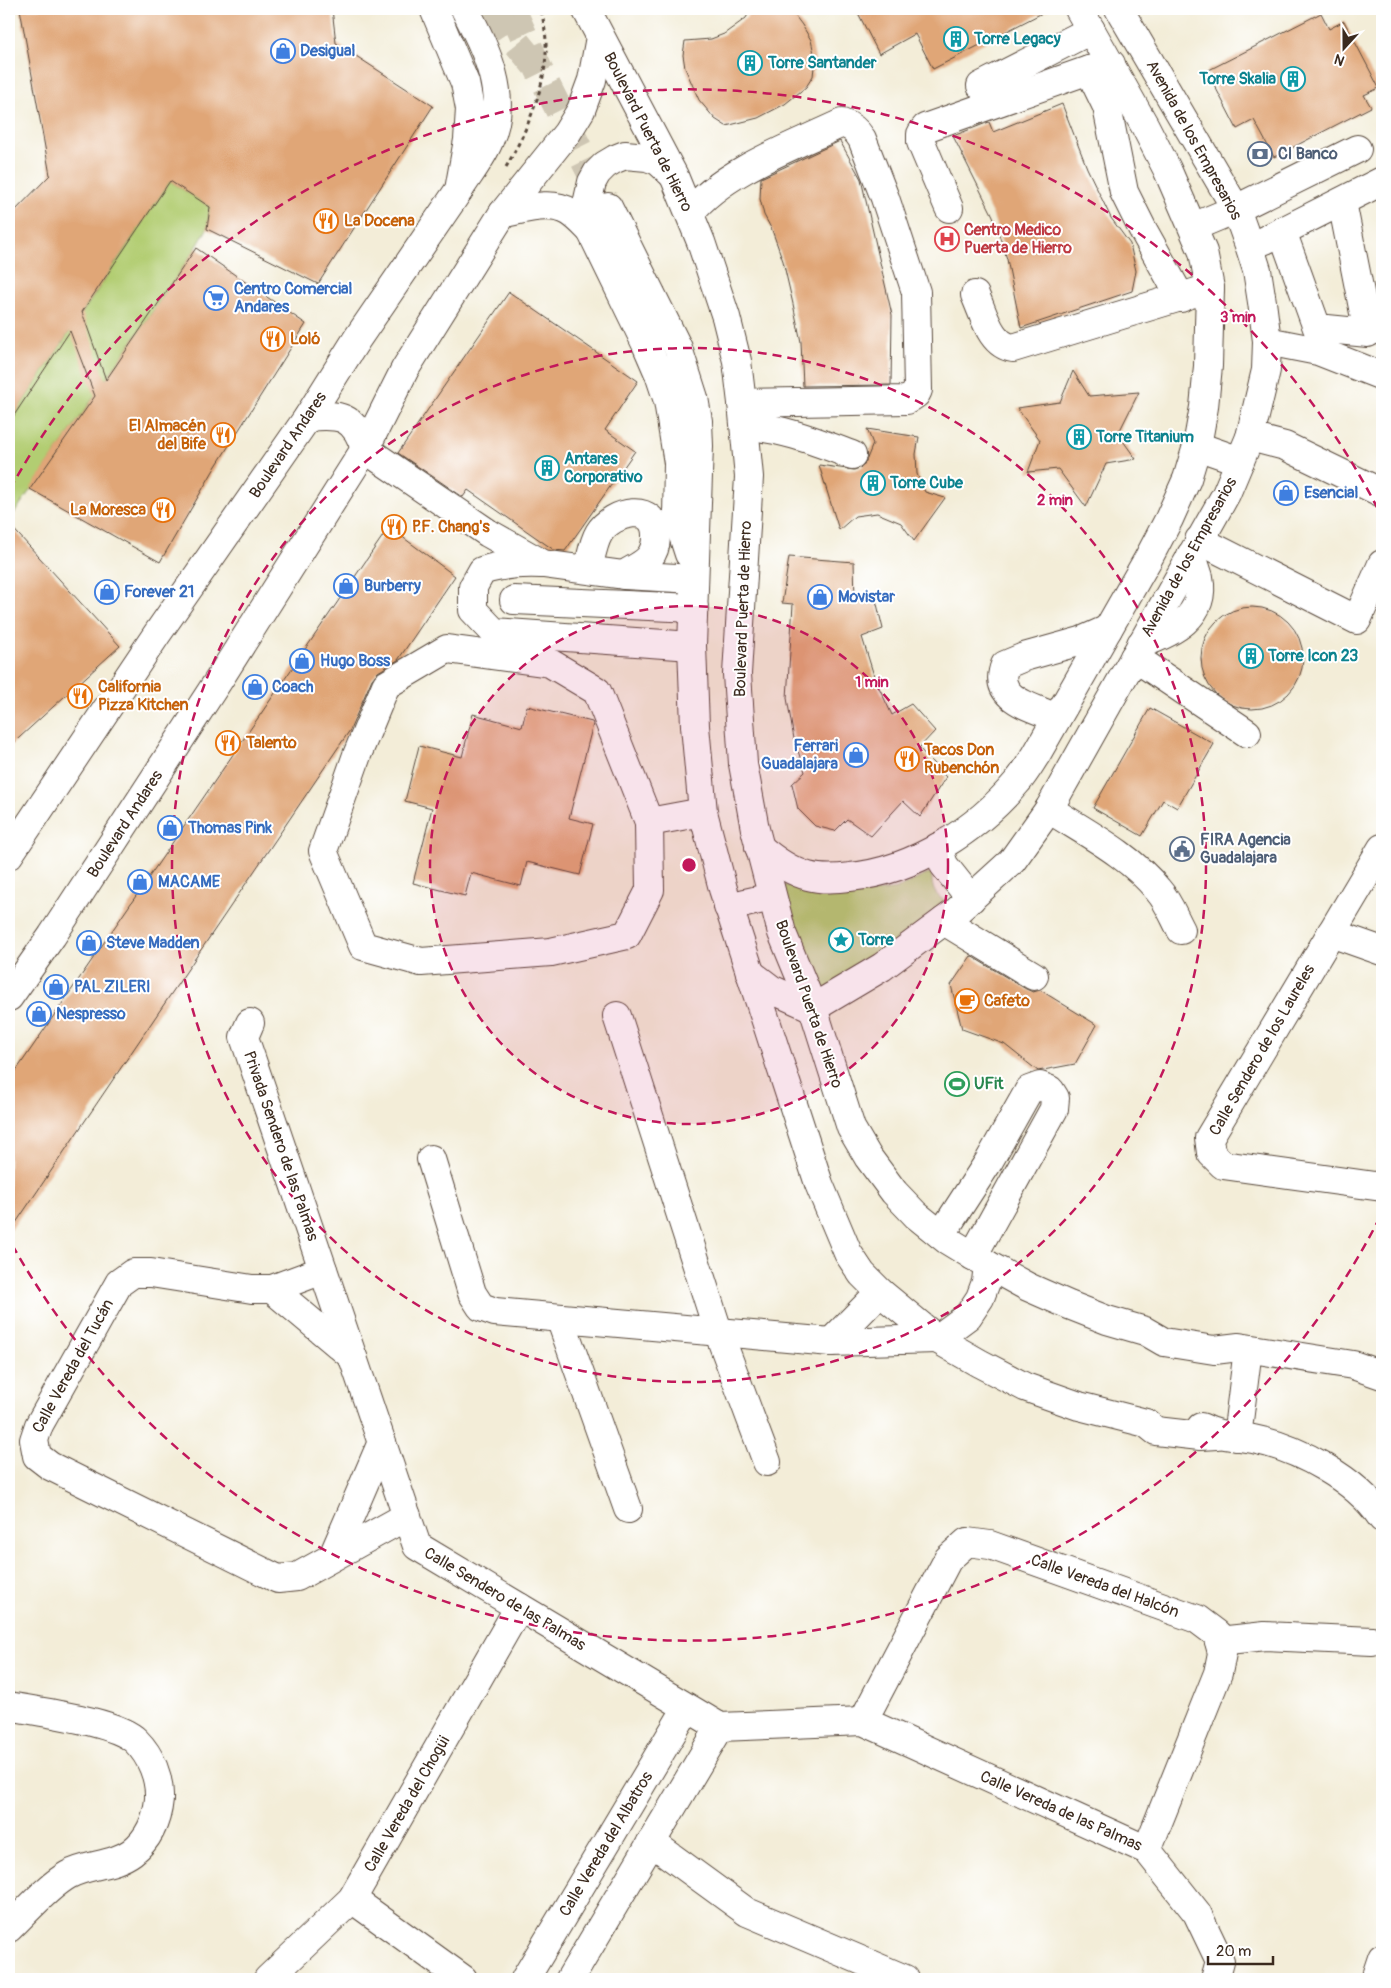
<svg xmlns="http://www.w3.org/2000/svg" width="1391" height="1988" font-family="Pangolin,sans-serif">
	<rect width="100%" height="100%" fill="#fff"/>
	<filter id="ink" filterUnits="userSpaceOnUse"><feTurbulence type="fractalNoise" baseFrequency=".02" numOctaves="2"/><feDisplacementMap in="SourceGraphic" scale="10" xChannelSelector="R" yChannelSelector="G"/><feConvolveMatrix kernelMatrix="1 2 1 2 8 2 1 2 1" color-interpolation-filters="sRGB"/></filter>
	<filter id="wash" filterUnits="userSpaceOnUse"><feTurbulence type="fractalNoise" baseFrequency=".0096" numOctaves="4" result="noise"/><feDisplacementMap in="SourceGraphic" scale="20" xChannelSelector="R" yChannelSelector="G"/><feGaussianBlur stdDeviation="1.12" result="paint"/><feColorMatrix in="noise" values="0 0 0 0 0 0 0 0 0 0 0 0 0 0 0 0 0 1.4 0 .05"/><feComposite in="paint" operator="in"/></filter>
	<g filter="url(#wash)">
		<rect width="100%" height="100%" fill="#f3edd8"/>
		<g fill="#b2cd72" stroke="#767c48">
			<polygon points="170,181 210,207 207,229 196,248 9,521 9,423"/>
			<path d="M932,872C931,892 936,897 953,905L824,994L779,884L819,893L852,895L896,889Z"/>
		</g>
		<g id="blocks">
			<g fill="#e0a677">
				<polygon points="20,9 332,9 336,43 433,106 318,284 207,229 210,207 170,181 82,312 106,380 196,248 306,324 216,466 160,562 30,489 95,396 70,331 9,423 9,217 50,175"/>
				<polygon points="751,9 790,9 802,25 811,40 815,58 813,76 806,87 785,104 758,118 726,126 715,119 699,100 685,68 683,55 685,41 711,39 724,34 746,18"/>
				<polygon points="856,9 1050,9 933,69 915,34 879,54"/>
				<polygon points="1321,13 1329,29 1344,21 1379,88 1364,95 1371,107 1274,157 1254,120 1237,129 1207,71"/>
				<polygon points="1062,104 1087,168 1111,218 1130,244 1136,271 1132,291 1021,328 1007,259 993,216 953,136 989,122 993,132"/>
				<polygon points="840,141 861,179 892,315 891,385 803,386 801,342 793,304 783,261 772,230 764,215 760,199 761,178"/>
				<polygon points="509,292 638,381 605,430 635,451 565,551 554,550 468,490 463,497 398,453"/>
				<polygon points="1073,371 1089,396 1139,392 1118,434 1136,459 1106,464 1086,507 1058,469 1028,472 1040,440 1017,408 1060,402"/>
				<polygon points="867,429 919,437 916,454 917,474 925,492 945,498 914,541 901,523 877,513 855,516 839,530 819,465 854,470 862,467 866,461 873,444"/>
				<polygon points="9,524 120,646 9,747"/>
				<polygon points="389,527 455,576 398,660 378,672 372,679 350,730 9,1233 9,1081"/>
				<polygon points="789,557 854,562 855,601 876,600 883,629 862,637 875,679 892,715 911,704 935,731 919,748 946,777 920,817 903,801 871,836 847,819 835,831 815,826 798,809 792,784 805,772 794,739 787,698 793,604 782,603"/>
				<circle cx="1252" cy="658" r="51"/>
				<polygon points="527,706 592,722 593,724 569,818 593,824 580,875 527,862 521,886 471,873 465,896 413,883 432,808 405,801 419,746 462,757 473,714 522,727"/>
				<polygon points="1150,708 1214,744 1177,808 1163,800 1142,836 1093,808"/>
				<polygon points="971,956 1026,989 1033,992 1040,990 1097,1025 1075,1064 1038,1071 1004,1044 962,1029 951,985"/>
			</g>
		</g>
	</g>
	<g filter="url(#ink)">
		<use href="#blocks" fill-opacity="0" stroke="#57473a" stroke-width="1"/>
		<g fill="none" stroke-linecap="round" stroke-linejoin="round">
			<polyline stroke="#cec6b3" stroke-width="28" stroke-dasharray="28 14" stroke-linecap="butt" points="512,9 539,70 604,199"/>
			<polyline stroke="#cec6b3" stroke-width="28" stroke-dasharray="28 14" stroke-linecap="butt" points="493,9 512,37 539,70"/>
			<defs>
				<g id="minor">
					<polyline points="586,9 674,176 701,242 726,317 737,361 742,403 749,477 737,674 743,764 755,829 782,933 813,1008 851,1128 868,1157 894,1192 916,1215 947,1240 988,1265 1028,1287 1069,1305 1107,1320 1145,1331 1164,1342 1214,1350 1239,1347 1353,1365 1382,1375"/>
					<polyline points="1089,70 1107,107 1124,192 1142,228 1181,298"/>
					<polyline points="981,86 1091,30"/>
					<polyline points="672,174 658,161 647,157 625,155 615,159 605,165 597,173 592,182 587,204 591,231 646,344 659,374 668,401 678,463 677,517 689,554"/>
					<polyline points="608,207 678,348 694,398 698,421 699,446 692,646 695,726 703,812 723,889 819,1184 848,1253 862,1274 880,1292 937,1339 979,1363 1025,1387 1079,1406 1146,1423 1156,1431 1200,1436 1217,1435"/>
					<polyline points="949,208 921,142 921,134 925,128 1089,70 1111,64"/>
					<path d="M503,213C523,210 551,200 570,212C578,217 584,224 591,231"/>
					<path d="M690,213C723,171 794,146 842,123C852,126 857,131 862,139L885,198L916,292L918,390L916,394L907,400L742,403"/>
					<polyline points="1193,227 1236,209 1357,149"/>
					<polyline points="1282,231 1317,328 1368,333 1342,202"/>
					<polyline points="1265,240 1382,181"/>
					<path d="M975,295C984,314 990,345 1013,348L1210,288"/>
					<polyline points="1267,341 1318,351 1382,376"/>
					<path d="M308,417C340,414 354,415 365,449L488,533L543,564L624,575L694,579"/>
					<path d="M746,426C783,428 817,442 852,455"/>
					<polyline points="1250,437 1285,446 1382,493"/>
					<polyline points="1197,446 1240,461"/>
					<polyline points="1199,540 1357,620 1382,564"/>
					<path d="M542,564C520,563 502,564 482,571L473,587V610L494,632L692,646"/>
					<path d="M588,569C591,558 593,543 599,533C612,511 657,501 656,537C656,544 654,552 649,558C643,565 631,570 624,575"/>
					<polyline points="514,600 694,608"/>
					<path d="M1141,644C1172,633 1207,617 1199,577C1197,570 1194,562 1191,555"/>
					<polygon points="447,649 550,663 597,691 649,822 650,890 627,935 551,952 421,962 363,946 323,851 357,755 386,685"/>
					<polyline points="1134,657 1247,733"/>
					<path d="M1057,718C1034,707 991,700 1005,665L1024,657L1081,641L1108,629"/>
					<path d="M1049,809C1086,833 1130,855 1158,890C1168,901 1174,917 1181,930"/>
					<polyline points="649,822 703,812"/>
					<path d="M759,847C773,859 789,871 808,876C822,880 836,879 850,877C914,871 978,829 1018,781C1025,773 1030,764 1036,755L1148,559L1169,519L1187,479L1197,446L1204,407L1208,366L1210,288L1203,252L1167,169L1145,126L1079,9"/>
					<polyline points="938,847 944,865 971,899"/>
					<polyline points="1382,848 1209,1138 1211,1153 1223,1165 1382,1187"/>
					<polyline points="9,855 157,634 308,417 357,339 459,190 468,140 470,109 465,83 434,9"/>
					<polyline points="728,907 772,897"/>
					<polyline points="944,921 1034,976"/>
					<polyline points="1331,933 1382,951"/>
					<polyline points="750,973 771,989 813,1008 882,967 956,912 1012,861 1049,809 1226,494 1250,437 1266,370 1267,341 1262,302 1257,270 1250,248 1236,209 1119,9"/>
					<polyline points="9,997 52,936 220,678 365,449 405,369 503,213 567,133 581,110 592,80 600,37"/>
					<polyline points="617,1016 718,1331 767,1462"/>
					<polyline points="250,1023 244,1037 417,1546 720,1727 863,1721 1147,1850 1197,1913 1220,1961 1215,1979"/>
					<polyline points="431,1159 472,1293 481,1307 495,1312 831,1342 937,1339 968,1316 980,1298 986,1282 988,1265"/>
					<polyline points="941,1235 989,1161 1029,1090 1040,1086 1050,1090 1055,1098 1054,1109 973,1256"/>
					<polyline points="323,1270 272,1289 252,1289 151,1273 133,1273 119,1283 39,1425 34,1440 37,1456 50,1466 278,1579 297,1577 407,1516"/>
					<polyline points="272,1289 353,1357"/>
					<polyline points="560,1318 628,1509"/>
					<polyline points="831,1342 880,1292"/>
					<path d="M1201,1427C1221,1437 1232,1435 1253,1439C1298,1448 1356,1479 1382,1518"/>
					<polyline points="1237,1437 1248,1349"/>
					<polyline points="333,1556 382,1442"/>
					<polyline points="1219,1641 1265,1636 1372,1641"/>
					<path d="M9,1706C39,1712 116,1721 136,1741C151,1756 160,1778 159,1799C157,1820 149,1839 132,1852C113,1866 88,1864 68,1875C47,1887 26,1912 9,1928"/>
					<polyline points="863,1721 948,1559 967,1542 990,1545 1197,1619 1217,1634 1222,1653 1218,1673 1147,1850"/>
					<polyline points="651,1842 747,1912 905,1979"/>
					<polyline points="352,1899 463,1979"/>
					<polyline points="268,1979 352,1899 519,1607"/>
					<polyline points="525,1979 687,1708"/>
					<polyline points="570,1979 720,1727"/>
					<polyline points="1375,1979 1382,1958"/>
				</g>
				<path id="major" d="M459,190C469,174 482,158 489,141C510,96 485,48 465,9"/>
			</defs>
			<use href="#minor" stroke="#57473a" stroke-width="30"/>
			<use href="#major" stroke="#57473a" stroke-width="30"/>
			<path stroke="#57473a" stroke-width="3" stroke-dasharray="4 4" stroke-linecap="butt" d="M506,167C526,133 548,83 546,43C546,32 543,20 541,9"/>
			<use href="#minor" stroke="#fff" stroke-width="28"/>
			<use href="#major" stroke="#fff" stroke-width="28"/>
		</g>
	</g>
	<circle cx="689" cy="865" r="259" fill="#c2185b" fill-opacity=".12"/>
	<g fill="none" stroke="#c2185b" stroke-width="2.5" stroke-dasharray="9 6">
		<circle cx="689" cy="865" r="259"/>
		<circle cx="689" cy="865" r="517"/>
		<path d="M1380 1217A776 776 0 0 1 10 1241M10 489A776 776 0 0 1 1380 513"/>
	</g>
	<defs>
		<symbol id="building-ring" viewBox="-11 -11 22 22"><circle r="9.5" fill="#fff" stroke="#0f9aa8" stroke-width="1.5"/><path d="M-4-6H4V6H1V3H-1V6H-4ZM-2.5-4.3h1.7v1.8h-1.7ZM.8-4.3h1.7v1.8H.8ZM-2.5-1h1.7V.8h-1.7ZM.8-1h1.7V.8H.8Z" fill="#0f9aa8"/></symbol>
		<symbol id="shop-ring" viewBox="-11 -11 22 22"><circle r="9.5" fill="#fff" stroke="#3f7fe0" stroke-width="1.5"/><path d="M-5-2.5h2.3a2.7 3.5 0 0 1 5.4 0H5L5.5 6h-11ZM-1.5-2.5h3a1.5 2.3 0 0 0-3 0Z" fill="#3f7fe0"/></symbol>
		<symbol id="bank-ring" viewBox="-11 -11 22 22"><circle r="9.5" fill="#fff" stroke="#5c6f8a" stroke-width="1.5"/><path d="M-6-4H6V4H-6ZM0-2.3a2.3 2.3 0 1 0 0 4.6a2.3 2.3 0 1 0 0-4.6Z" fill="#5c6f8a"/></symbol>
		<symbol id="restaurant-ring" viewBox="-11 -11 22 22"><circle r="9.5" fill="#fff" stroke="#e8710a" stroke-width="1.5"/><path d="M-5-6h1v4h1v-4h1v4h1v-4h1v5L-1.5 .5V6h-2V.5L-5-1ZM5-6V6H3V1.5H1.5Q1.5-4 5-6Z" fill="#e8710a"/></symbol>
		<symbol id="hospital-ring" viewBox="-11 -11 22 22"><circle r="9.5" fill="#fff" stroke="#e0444e" stroke-width="1.5"/><path d="M-5-5h3v3.5h4V-5h3V5h-3V1.5h-4V5h-3Z" fill="#e0444e"/></symbol>
		<symbol id="supermarket-ring" viewBox="-11 -11 22 22"><circle r="9.5" fill="#fff" stroke="#3f7fe0" stroke-width="1.5"/><path d="M-6-5.5h2.5l.6 2H6L4.5 2H-2.5L-4.4-4H-6ZM-1.5 3.2a1.3 1.3 0 1 0 .1 0ZM3 3.2a1.3 1.3 0 1 0 .1 0Z" fill="#3f7fe0"/></symbol>
		<symbol id="civic-ring" viewBox="-11 -11 22 22"><circle r="9.5" fill="#fff" stroke="#5c6f8a" stroke-width="1.5"/><path d="M-.6-6.5H3V-4.5H.6V-3L4-1V1h2V6H-6V1h2V-1L-.6-3ZM-1.2 2.5V6h2.4V2.5Z" fill="#5c6f8a"/></symbol>
		<symbol id="sight-ring" viewBox="-11 -11 22 22"><circle r="9.5" fill="#fff" stroke="#0f9aa8" stroke-width="1.5"/><path d="M0-6L1.8-2.2L6-1.7L2.9 1.2L3.7 5.4L0 3.3L-3.7 5.4L-2.9 1.2L-6-1.7L-1.8-2.2Z" fill="#0f9aa8"/></symbol>
		<symbol id="cafe-ring" viewBox="-11 -11 22 22"><circle r="9.5" fill="#fff" stroke="#e8710a" stroke-width="1.5"/><path d="M-5.5-4.5H6V0H3Q3 3.5 0 3.5H-2.5Q-5.5 3.5-5.5 0ZM3-3.2v2h1.7v-2ZM-6 4.5H4V6H-6Z" fill="#e8710a"/></symbol>
		<symbol id="stadium-ring" viewBox="-11 -11 22 22"><circle r="9.5" fill="#fff" stroke="#2e9e5b" stroke-width="1.5"/><path d="M0-5a6.5 5 0 1 0 0 10a6.5 5 0 1 0 0-10ZM-3.5-1.8h7v3.6h-7Z" fill="#2e9e5b"/></symbol>
	</defs>
	<g fill-rule="evenodd">
		<use href="#building-ring" x="942" y="25" width="28" height="28"/>
		<use href="#shop-ring" x="269" y="37" width="28" height="28"/>
		<use href="#building-ring" x="736" y="49" width="28" height="28"/>
		<use href="#building-ring" x="1279" y="65" width="28" height="28"/>
		<use href="#bank-ring" x="1246" y="140" width="28" height="28"/>
		<use href="#restaurant-ring" x="312" y="207" width="28" height="28"/>
		<use href="#hospital-ring" x="933" y="225" width="28" height="28"/>
		<use href="#supermarket-ring" x="202" y="284" width="28" height="28"/>
		<use href="#restaurant-ring" x="259" y="325" width="28" height="28"/>
		<use href="#restaurant-ring" x="209" y="421" width="28" height="28"/>
		<use href="#building-ring" x="1065" y="423" width="28" height="28"/>
		<use href="#building-ring" x="533" y="454" width="28" height="28"/>
		<use href="#building-ring" x="859" y="469" width="28" height="28"/>
		<use href="#shop-ring" x="1272" y="479" width="28" height="28"/>
		<use href="#restaurant-ring" x="149" y="496" width="28" height="28"/>
		<use href="#restaurant-ring" x="380" y="513" width="28" height="28"/>
		<use href="#shop-ring" x="332" y="572" width="28" height="28"/>
		<use href="#shop-ring" x="93" y="578" width="28" height="28"/>
		<use href="#shop-ring" x="806" y="583" width="28" height="28"/>
		<use href="#building-ring" x="1237" y="642" width="28" height="28"/>
		<use href="#shop-ring" x="288" y="647" width="28" height="28"/>
		<use href="#shop-ring" x="241" y="673" width="28" height="28"/>
		<use href="#restaurant-ring" x="66" y="682" width="28" height="28"/>
		<use href="#restaurant-ring" x="214" y="729" width="28" height="28"/>
		<use href="#shop-ring" x="842" y="741" width="28" height="28"/>
		<use href="#restaurant-ring" x="893" y="745" width="28" height="28"/>
		<use href="#shop-ring" x="156" y="814" width="28" height="28"/>
		<use href="#civic-ring" x="1168" y="835" width="28" height="28"/>
		<use href="#shop-ring" x="126" y="868" width="28" height="28"/>
		<use href="#sight-ring" x="827" y="926" width="28" height="28"/>
		<use href="#shop-ring" x="75" y="929" width="28" height="28"/>
		<use href="#shop-ring" x="42" y="973" width="28" height="28"/>
		<use href="#cafe-ring" x="953" y="987" width="28" height="28"/>
		<use href="#shop-ring" x="25" y="1000" width="28" height="28"/>
		<use href="#stadium-ring" x="943" y="1070" width="28" height="28"/>
	</g>
	<g text-anchor="middle" dominant-baseline="central" stroke-width="4" stroke-linejoin="round" paint-order="stroke">
		<g font-size="16" font-weight="bold" fill="#0d838f" stroke="#fff" text-anchor="start">
			<text x="974" y="39">Torre Legacy</text>
			<text x="768" y="63">Torre Santander</text>
			<text x="1276" y="79" text-anchor="end">Torre Skalia</text>
			<text x="1096" y="437">Torre Titanium</text>
			<text x="564" y="459">Antares<tspan x="564" dy="18">Corporativo</tspan></text>
			<text x="890" y="483">Torre Cube</text>
			<text x="1268" y="656">Torre Icon 23</text>
			<text x="858" y="940">Torre</text>
		</g>
		<g font-size="16" font-weight="bold" fill="#366cbe" stroke="#fff" text-anchor="start">
			<text x="300" y="51">Desigual</text>
			<text x="234" y="289">Centro Comercial<tspan x="234" dy="18">Andares</tspan></text>
			<text x="1304" y="493">Esencial</text>
			<text x="364" y="586">Burberry</text>
			<text x="124" y="592">Forever 21</text>
			<text x="838" y="597">Movistar</text>
			<text x="320" y="661">Hugo Boss</text>
			<text x="272" y="687">Coach</text>
			<text x="838" y="746" text-anchor="end">Ferrari<tspan x="838" dy="18">Guadalajara</tspan></text>
			<text x="188" y="828">Thomas Pink</text>
			<text x="158" y="882">MACAME</text>
			<text x="106" y="943">Steve Madden</text>
			<text x="74" y="987">PAL ZILERI</text>
			<text x="56" y="1014">Nespresso</text>
		</g>
		<g font-size="16" fill="#3b2a1e" stroke="#fff">
			<text transform="translate(648 132) rotate(63)">Boulevard Puerta de Hierro</text>
			<text transform="translate(1194 140) rotate(61)">Avenida de los Empresarios</text>
			<text transform="translate(288 445) rotate(-56)">Boulevard Andares</text>
			<text transform="translate(1189 557) rotate(-61)">Avenida de los Empresarios</text>
			<text transform="translate(743 609) rotate(-88)">Boulevard Puerta de Hierro</text>
			<text transform="translate(125 824) rotate(-57)">Boulevard Andares</text>
			<text transform="translate(809 1004) rotate(71)">Boulevard Puerta de Hierro</text>
			<text transform="translate(1262 1050) rotate(-60)">Calle Sendero de los Laureles</text>
			<text transform="translate(281 1146) rotate(71)">Privada Sendero de las Palmas</text>
			<text transform="translate(73 1366) rotate(-61)">Calle Vereda del Tucán</text>
			<text transform="translate(1105 1586) rotate(20)">Calle Vereda del Halcón</text>
			<text transform="translate(505 1599) rotate(31)">Calle Sendero de las Palmas</text>
			<text transform="translate(407 1804) rotate(-60)">Calle Vereda del Chogüi</text>
			<text transform="translate(1061 1811) rotate(24)">Calle Vereda de las Palmas</text>
			<text transform="translate(606 1844) rotate(-59)">Calle Vereda del Albatros</text>
		</g>
		<g font-size="16" font-weight="bold" fill="#4e5e75" stroke="#fff" text-anchor="start">
			<text x="1278" y="154">CI Banco</text>
			<text x="1200" y="840">FIRA Agencia<tspan x="1200" dy="18">Guadalajara</tspan></text>
		</g>
		<g font-size="16" font-weight="bold" fill="#c56008" stroke="#fff" text-anchor="start">
			<text x="344" y="221">La Docena</text>
			<text x="290" y="339">Loló</text>
			<text x="206" y="426" text-anchor="end">El Almacén<tspan x="206" dy="18">del Bife</tspan></text>
			<text x="146" y="510" text-anchor="end">La Moresca</text>
			<text x="412" y="527">P.F. Chang's</text>
			<text x="98" y="687">California<tspan x="98" dy="18">Pizza Kitchen</tspan></text>
			<text x="246" y="743">Talento</text>
			<text x="924" y="750">Tacos Don<tspan x="924" dy="18">Rubenchón</tspan></text>
			<text x="984" y="1001">Cafeto</text>
		</g>
		<g font-size="16" font-weight="bold" fill="#be3a42" stroke="#fff" text-anchor="start">
			<text x="964" y="230">Centro Medico<tspan x="964" dy="18">Puerta de Hierro</tspan></text>
		</g>
		<g font-size="16" font-weight="bold" fill="#27864d" stroke="#fff" text-anchor="start">
			<text x="974" y="1084">UFit</text>
		</g>
	</g>
	<circle cx="689" cy="865" r="8" fill="#c2185b" stroke="#fff" stroke-width="2.5"/>
	<g font-size="15" text-anchor="middle" font-weight="bold" fill="#c2185b" stroke="#fff" stroke-width="4" stroke-linejoin="round" paint-order="stroke">
		<text x="1238" y="322">3 min</text>
		<text x="1055" y="505">2 min</text>
		<text x="872" y="687">1 min</text>
	</g>
	<rect width="1391" height="1988" fill="none" stroke="#fff" stroke-width="30"/>
	<g transform="translate(1344 48) rotate(201)" stroke="#ffffff" stroke-width="4" paint-order="stroke">
	<path d="M0-4L9 19L0 12L-9 19Z" fill="#3b2a1e"/>
	<text y="-8" font-size="14" font-weight="bold" text-anchor="middle" fill="#3b2a1e">N</text>
	</g>
	<path d="M1208 1956v8h65v-8" fill="none" stroke="#3b2a1e" stroke-width="2.5"/>
	<text x="1216" y="1956" font-size="15" fill="#3b2a1e" stroke="#ffffff" stroke-width="4" paint-order="stroke">20 m</text>
</svg>
